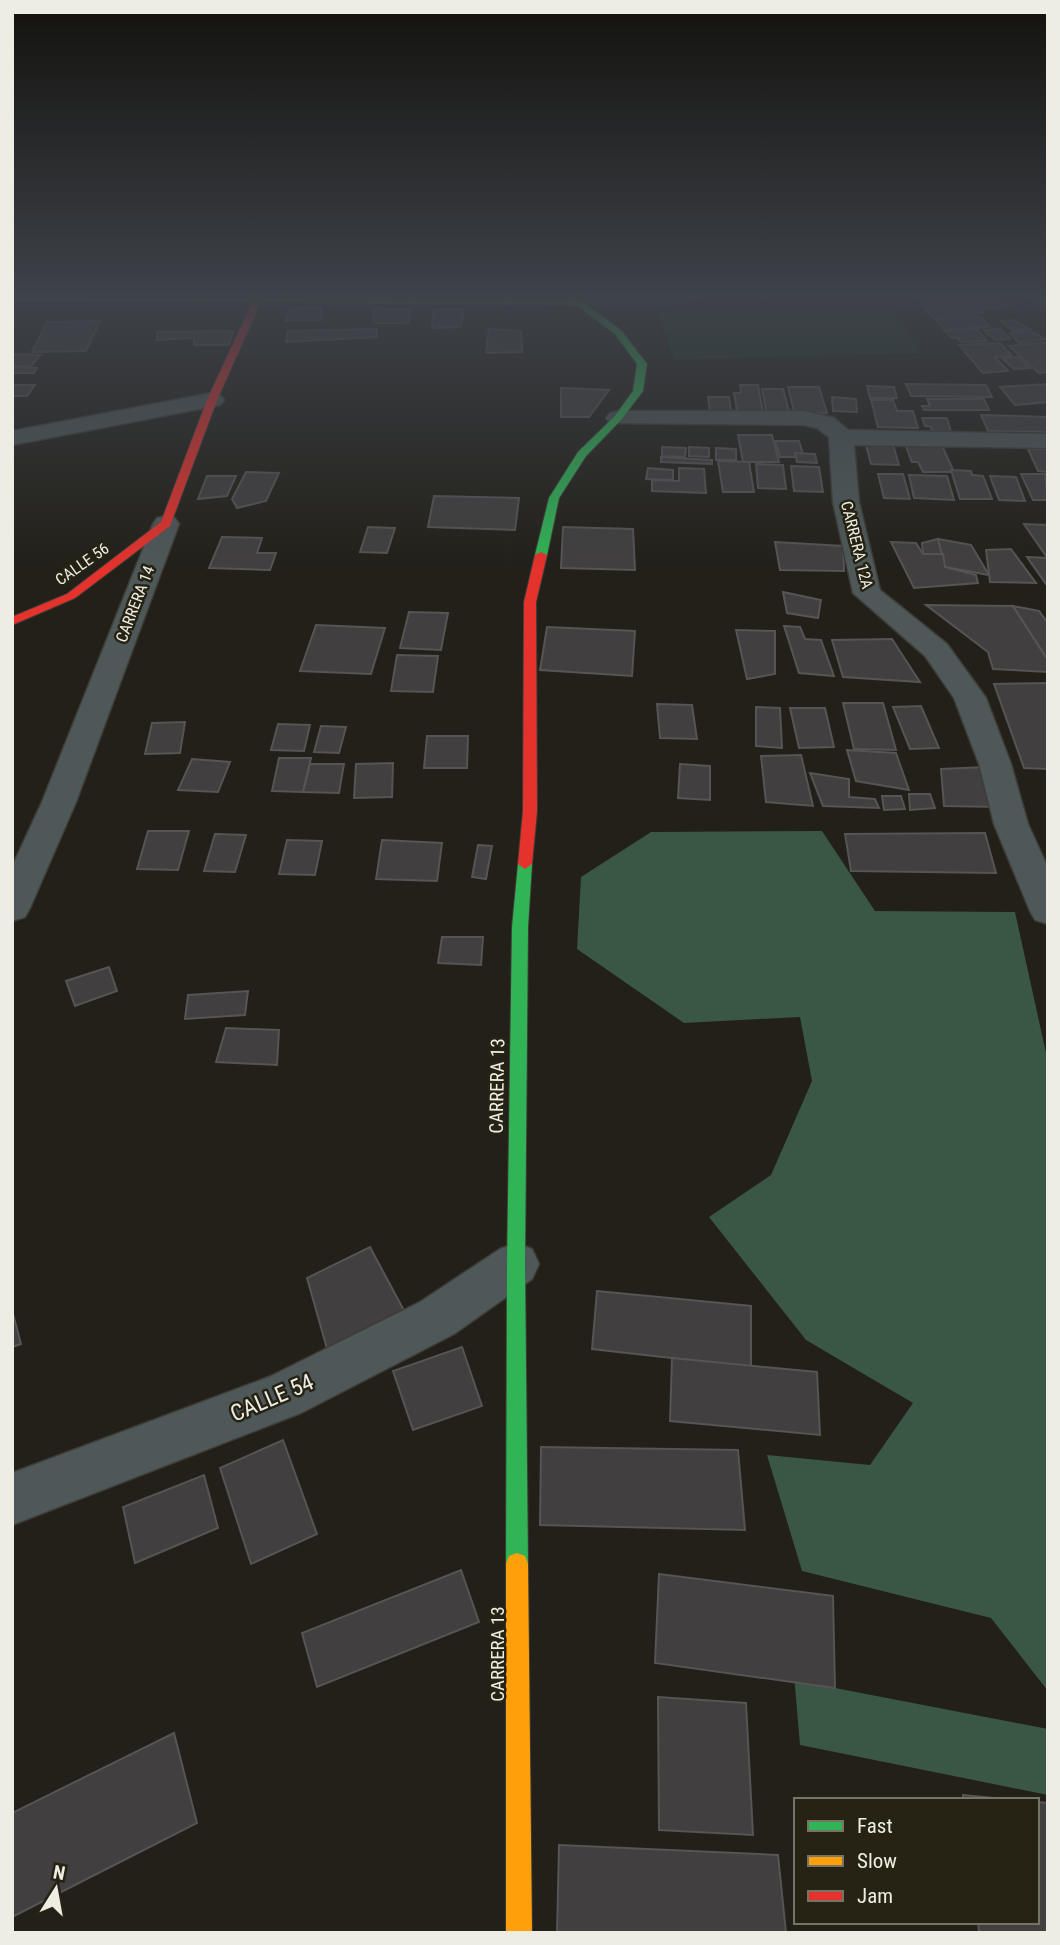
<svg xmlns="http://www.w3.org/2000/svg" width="1060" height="1945" font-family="'Roboto Condensed',sans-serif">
	<rect width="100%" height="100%" fill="#222019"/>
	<polygon fill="#1e3528" points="892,306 921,353 674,360 658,312"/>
	<g fill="#3a5645">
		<polygon points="822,831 875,911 1015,912 1048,1062 1048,1691 991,1618 802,1571 767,1455 870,1465 913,1403 806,1340 709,1217 771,1175 812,1081 800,1017 684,1023 577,949 581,877 651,832"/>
		<polygon points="794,1675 835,1688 1048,1729 1048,1795 800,1745"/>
	</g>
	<g fill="#413f3f" stroke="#565454" stroke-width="2">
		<polygon points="916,296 993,296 1009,307 984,309 973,299 924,303"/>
		<polygon points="972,302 983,313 932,317 922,306"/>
		<polygon points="322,307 321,320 286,321 290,308"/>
		<polygon points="373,308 411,309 408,323 374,323"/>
		<polygon points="464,308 461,327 432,328 433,310"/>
		<polygon points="980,316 990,327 945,330 935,319"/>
		<polygon points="1013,320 1029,329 1013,331 1001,321"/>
		<polygon points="100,321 86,351 32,352 47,322"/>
		<polygon points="377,329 377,337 286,342 288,331"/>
		<polygon points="489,329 521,331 522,352 486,353"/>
		<polygon points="977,329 987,341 961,342 958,338 952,338 945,331"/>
		<polygon points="1000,329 1010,339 995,340 984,330"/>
		<polygon points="233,331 229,345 194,345 194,338 157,340 157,332"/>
		<polygon points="1031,331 1045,339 1019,343 1010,333"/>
		<polygon points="1048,342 1048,372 1039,373 1009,346"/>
		<polygon points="1000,343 1012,356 995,357 1008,371 983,373 959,345"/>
		<polygon points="12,354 40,355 31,366 12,366"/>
		<polygon points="1018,357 1030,368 1014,369 1002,358"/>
		<polygon points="12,367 37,368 34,373 12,373"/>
		<polygon points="906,384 986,385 992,397 911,396"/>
		<polygon points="1048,384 1048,402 1015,405 1000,387"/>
		<polygon points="12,385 35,385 27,396 12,396"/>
		<polygon points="740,385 758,385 763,411 737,411 734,393 741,393"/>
		<polygon points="867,386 894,387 897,398 870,398"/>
		<polygon points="788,387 819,387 827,413 794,412"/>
		<polygon points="561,388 609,390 589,417 561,417"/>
		<polygon points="762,389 783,389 790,414 767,414"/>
		<polygon points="708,397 729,397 731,411 710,411"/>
		<polygon points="832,397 856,399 857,412 833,411"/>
		<polygon points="927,399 984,399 989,410 924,410 922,406 930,406"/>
		<polygon points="871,400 893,400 897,411 913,411 918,428 878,427"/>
		<polygon points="981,415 1048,417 1048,432 988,431"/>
		<polygon points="922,418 947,418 951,432 932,431 930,426 925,426"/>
		<polygon points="738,435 772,435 779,462 743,462"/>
		<polygon points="775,441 799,441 804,457 780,457"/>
		<polygon points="865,441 892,441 899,465 871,464"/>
		<polygon points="904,441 940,441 954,472 923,472 918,462 912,462"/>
		<polygon points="662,447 686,448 685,457 662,456"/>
		<polygon points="689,447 709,448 709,457 689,456"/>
		<polygon points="716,448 736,449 736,460 716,460"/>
		<polygon points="1028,449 1048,449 1048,472 1038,471"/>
		<polygon points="795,453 815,454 817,463 797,462"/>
		<polygon points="661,457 712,460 712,464 661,462"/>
		<polygon points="718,461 749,462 754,492 723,492"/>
		<polygon points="756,464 783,465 786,489 758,488"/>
		<polygon points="791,466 819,467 823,492 794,491"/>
		<polygon points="648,468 673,470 673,480 646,479"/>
		<polygon points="679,468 704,469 706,493 652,491 652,480 679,481"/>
		<polygon points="951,470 971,471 972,475 983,476 992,499 960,499"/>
		<polygon points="246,472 279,473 266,501 237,508 232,499"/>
		<polygon points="878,474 903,474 910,499 884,498"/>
		<polygon points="1021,474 1045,474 1048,500 1033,500"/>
		<polygon points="909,475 947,476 954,500 914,498"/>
		<polygon points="207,476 236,476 227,496 198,499"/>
		<polygon points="990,476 1016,477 1025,501 999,500"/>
		<polygon points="434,496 519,498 515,530 428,527"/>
		<polygon points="1024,524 1048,525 1048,556 1046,556"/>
		<polygon points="368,527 395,528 387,553 360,552"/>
		<polygon points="563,527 633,529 635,570 561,568"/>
		<polygon points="222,537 262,538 257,553 276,553 270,570 209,568"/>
		<polygon points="938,539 943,554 923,554 922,543"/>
		<polygon points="938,539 971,545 989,575 945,567"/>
		<polygon points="775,542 843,546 844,571 780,570"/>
		<polygon points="891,542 916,543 923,554 943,554 945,567 976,575 978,583 914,588"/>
		<polygon points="1011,549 1036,583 990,582 986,550"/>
		<polygon points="1027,557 1048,558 1048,584 1046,584"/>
		<polygon points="783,592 821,600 818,618 787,613"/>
		<polygon points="926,605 1013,606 1048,660 1048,672 993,669 988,652"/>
		<polygon points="1013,606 1039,611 1048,623 1048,660"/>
		<polygon points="409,612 448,613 441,650 400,648"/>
		<polygon points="316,625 385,628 371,674 300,671"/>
		<polygon points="784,626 800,627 805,639 821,640 834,676 799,673"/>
		<polygon points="547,627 635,631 632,676 540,670"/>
		<polygon points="736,630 775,631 775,674 747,679"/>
		<polygon points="892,639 920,682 843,677 832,640"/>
		<polygon points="397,655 438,656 433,692 391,691"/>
		<polygon points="1048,683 1048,769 1024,768 994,684"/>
		<polygon points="843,703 883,703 896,750 854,749"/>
		<polygon points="657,704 692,705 697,739 660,738"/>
		<polygon points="921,706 939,748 910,749 893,707"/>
		<polygon points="756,707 780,708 782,748 756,746"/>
		<polygon points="790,708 825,708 834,747 799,748"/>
		<polygon points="185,722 180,753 145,754 152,723"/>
		<polygon points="278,724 310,725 304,751 271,750"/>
		<polygon points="321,726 346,727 339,753 314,752"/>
		<polygon points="427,736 468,736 467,768 424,768"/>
		<polygon points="847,750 896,753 909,790 856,781"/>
		<polygon points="801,755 813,806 766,802 761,756"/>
		<polygon points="279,758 311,758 303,792 272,791"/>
		<polygon points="192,759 230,762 218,792 178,790"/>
		<polygon points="393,763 392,797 354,798 356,764"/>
		<polygon points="310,764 344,764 339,793 303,792"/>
		<polygon points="680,764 710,766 710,800 678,798"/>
		<polygon points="986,767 999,807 944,806 941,769"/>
		<polygon points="810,773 849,779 849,797 875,799 879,808 823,806"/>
		<polygon points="909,794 930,794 935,808 910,810"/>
		<polygon points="882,796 901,796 905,809 884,810"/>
		<polygon points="148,831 189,831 178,870 137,869"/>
		<polygon points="985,833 996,873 851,871 845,834"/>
		<polygon points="215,834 246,835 235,872 204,871"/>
		<polygon points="287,840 322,841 315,875 279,874"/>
		<polygon points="382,840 442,843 437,881 376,879"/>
		<polygon points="478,845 492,846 486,879 472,877"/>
		<polygon points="442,937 483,937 481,965 438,963"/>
		<polygon points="109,967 117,991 75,1006 66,981"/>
		<polygon points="248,991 245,1015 185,1019 188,995"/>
		<polygon points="226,1028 279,1030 277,1065 216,1062"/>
		<polygon points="370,1247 408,1318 333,1370 307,1278"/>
		<polygon points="597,1291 751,1306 751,1367 592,1349"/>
		<polygon points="12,1310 21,1344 12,1347"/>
		<polygon points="462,1347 482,1406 413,1430 393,1371"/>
		<polygon points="672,1358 817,1372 820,1435 670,1421"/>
		<polygon points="283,1440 317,1534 251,1564 220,1468"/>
		<polygon points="541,1447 738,1450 745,1530 540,1525"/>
		<polygon points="204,1475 218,1528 135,1563 123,1507"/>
		<polygon points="461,1570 479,1622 317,1687 302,1633"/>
		<polygon points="659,1574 833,1596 835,1688 655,1663"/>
		<polygon points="658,1697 746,1703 753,1835 659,1830"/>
		<polygon points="174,1733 197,1823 12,1917 12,1813"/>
		<polygon points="963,1795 1014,1800 963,1800"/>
		<polygon points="1037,1802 1048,1803 1048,1933 979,1933 978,1922 1037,1922"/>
		<polygon points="559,1845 778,1855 786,1933 557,1933"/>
	</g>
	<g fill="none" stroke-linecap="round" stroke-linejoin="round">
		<defs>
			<g id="street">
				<polygon points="581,296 695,296 692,300 685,302 571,306 568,302 571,298"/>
				<polygon points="1028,296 1048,296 1048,308 1041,306"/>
				<polygon points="212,393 220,395 224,400 220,405 12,445 12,431"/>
				<polygon points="618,411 804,411 834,418 848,430 1048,434 1048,448 854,445 859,502 880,590 947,644 986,698 1011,764 1028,824 1048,868 1048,924 1035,920 1030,911 994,824 979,764 954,698 925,656 853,593 833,502 829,437 817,428 804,425 610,423 606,418 610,413"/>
				<polygon points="166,516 175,518 179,524 76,802 30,908 25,917 12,921 12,867 42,802 153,524 157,518"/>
				<polygon points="516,1243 532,1249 539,1264 532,1279 454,1334 301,1413 12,1525 12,1473 269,1377 420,1302 500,1249"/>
			</g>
			<g id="fast">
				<polygon points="12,296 578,299 621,330 647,364 643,391 621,420 586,456 559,498 547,555 541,558 535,555 549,498 578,452 615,416 633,391 637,364 615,334 576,305 12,301"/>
				<polygon points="525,859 532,864 528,927 525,1264 528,1564 525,1572 517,1575 509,1572 506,1564 507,1264 512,927 518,864"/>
			</g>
			<polygon id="slow" points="517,1553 525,1556 528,1564 532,1933 506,1933 506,1564 509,1556"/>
			<g id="jam">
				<polygon points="255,297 262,299 217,400 170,526 75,598 12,625 12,617 67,594 161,522 207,400"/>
				<polygon points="541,552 547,555 536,602 537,811 532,864 525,869 518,864 523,811 524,602 535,555"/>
			</g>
		</defs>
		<use href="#street" stroke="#3e3c36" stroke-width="3"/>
		<use href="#fast" stroke="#3e3c36" stroke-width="2"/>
		<use href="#slow" stroke="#3e3c36" stroke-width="2"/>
		<use href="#jam" stroke="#3e3c36" stroke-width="2"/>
		<use href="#street" fill="#4e5858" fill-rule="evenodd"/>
		<use href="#fast" fill="#30b455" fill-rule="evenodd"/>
		<use href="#slow" fill="#ff9f0a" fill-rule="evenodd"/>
		<use href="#jam" fill="#e5322d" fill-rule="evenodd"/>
	</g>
	<linearGradient id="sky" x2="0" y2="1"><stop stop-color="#13120e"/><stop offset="0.52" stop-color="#3e4249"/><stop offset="1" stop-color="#3e4249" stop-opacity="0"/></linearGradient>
	<rect width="1060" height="568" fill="url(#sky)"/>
	<g text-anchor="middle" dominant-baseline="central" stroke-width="5" stroke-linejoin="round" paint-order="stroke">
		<g font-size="16" fill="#eeede3" stroke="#262315">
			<text transform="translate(857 545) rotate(76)">CARRERA 12A</text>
			<text transform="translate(82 564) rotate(-35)">CALLE 56</text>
			<text transform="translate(135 604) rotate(-69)">CARRERA 14</text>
		</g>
		<g font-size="19" fill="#eeede3" stroke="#262315">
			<text transform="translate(497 1086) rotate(-89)">CARRERA 13</text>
			<text transform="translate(497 1654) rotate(-90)">CARRERA 13</text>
		</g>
		<g font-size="23" fill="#eeede3" stroke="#262315">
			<text transform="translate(272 1398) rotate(-23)">CALLE 54</text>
		</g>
	</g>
	<rect width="1060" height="1945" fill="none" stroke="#eeede3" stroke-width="28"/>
	<rect x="794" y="1798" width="245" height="126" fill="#262315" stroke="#767467" stroke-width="2"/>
	<rect x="808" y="1821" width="35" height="10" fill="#30b455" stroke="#767467" stroke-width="2"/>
	<text x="857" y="1833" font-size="21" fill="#eeede3">Fast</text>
	<rect x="808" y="1856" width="35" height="10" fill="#ff9f0a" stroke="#767467" stroke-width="2"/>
	<text x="857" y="1868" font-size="21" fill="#eeede3">Slow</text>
	<rect x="808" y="1891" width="35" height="10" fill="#e5322d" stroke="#767467" stroke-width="2"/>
	<text x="857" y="1903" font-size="21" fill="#eeede3">Jam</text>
	<g transform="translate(56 1889) rotate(11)" stroke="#262315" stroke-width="5" paint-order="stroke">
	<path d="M0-5L12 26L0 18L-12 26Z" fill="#eeede3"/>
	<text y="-10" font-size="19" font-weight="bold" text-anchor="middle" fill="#eeede3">N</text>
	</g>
</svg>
